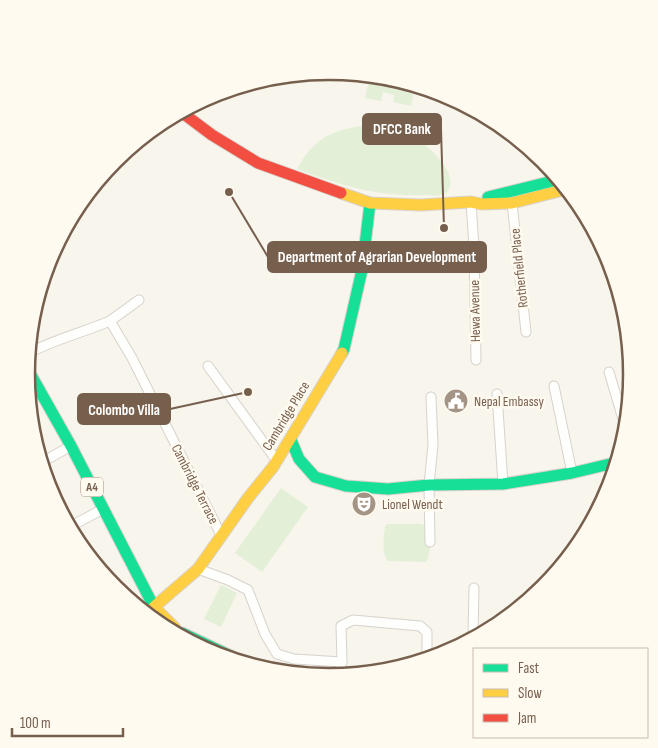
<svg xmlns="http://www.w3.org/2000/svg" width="658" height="748" font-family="'Sofia Sans Condensed',sans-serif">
	<rect width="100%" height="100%" fill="#f8f5ed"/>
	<g fill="#e4efd8">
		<polygon points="369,79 415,88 411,106 393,102 394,95 383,92 381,101 365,98"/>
		<path d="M360,126L372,129L383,139C392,136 401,133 410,136C425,141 464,176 446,193C441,197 431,195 424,195C377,197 340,185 297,169C312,141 329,131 360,126Z"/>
		<polygon points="281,488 308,507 262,572 235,553"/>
		<path d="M387,524H421L426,526C431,535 432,553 426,562L388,561C381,553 384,537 385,526Z"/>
		<polygon points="221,585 237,593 221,627 204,619"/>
	</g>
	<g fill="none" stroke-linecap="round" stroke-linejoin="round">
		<defs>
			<g id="street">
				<polyline points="471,202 474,248 476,360"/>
				<polyline points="512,203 526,332"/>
				<polyline points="601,247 614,283"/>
				<polyline points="110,321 139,300"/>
				<path d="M31,352C56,339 84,332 110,321L132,358L222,537"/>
				<polyline points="208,366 277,461"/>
				<polyline points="609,372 623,419"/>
				<polyline points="554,386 572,473"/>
				<polyline points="497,394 503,484"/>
				<polyline points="44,461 71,446"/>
				<polyline points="73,525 103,509"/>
				<polyline points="430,542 429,485 433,445 431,397"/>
				<polyline points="198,569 228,580 248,590 265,634 277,654 294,659 342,662"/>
				<polyline points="473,635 474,588"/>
				<polyline points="339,675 342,662 341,626 353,620 420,626 427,632 427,657"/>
			</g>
			<g id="fast">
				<polyline points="488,197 557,180"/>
				<polyline points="342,353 344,349 362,270 370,203"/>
				<polyline points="27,368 71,446 154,607 149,611"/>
				<polyline points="291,440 299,459 315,477 346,486 388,489 429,485 503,484 572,473 614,463"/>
				<polyline points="182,633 235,658"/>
			</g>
			<g id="slow">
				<polyline points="341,193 370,203 421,205 471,202 481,204 512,203 563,190"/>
				<polyline points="175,628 154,607 198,569 248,498 273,467 342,353"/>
			</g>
			<polyline id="jam" points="184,114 212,135 258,163 341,193"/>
		</defs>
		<use href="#street" stroke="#d7d2cb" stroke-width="11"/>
		<use href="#fast" stroke="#d8d2cb" stroke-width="13"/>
		<use href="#slow" stroke="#d8d2cb" stroke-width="13"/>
		<use href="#jam" stroke="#d8d2cb" stroke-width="13"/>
		<use href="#street" stroke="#fefefc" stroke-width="9"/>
		<use href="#fast" stroke="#16e098" stroke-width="11"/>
		<use href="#slow" stroke="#ffcf43" stroke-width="11"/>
		<use href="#jam" stroke="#f24e42" stroke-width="11"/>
	</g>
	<defs>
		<symbol id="civic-disc" viewBox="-11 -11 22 22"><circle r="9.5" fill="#a49485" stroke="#fffaf0"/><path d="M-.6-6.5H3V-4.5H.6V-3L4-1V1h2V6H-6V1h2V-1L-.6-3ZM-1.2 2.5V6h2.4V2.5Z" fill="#fff"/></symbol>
		<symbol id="theatre-disc" viewBox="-11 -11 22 22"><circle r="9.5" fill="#a49485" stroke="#fffaf0"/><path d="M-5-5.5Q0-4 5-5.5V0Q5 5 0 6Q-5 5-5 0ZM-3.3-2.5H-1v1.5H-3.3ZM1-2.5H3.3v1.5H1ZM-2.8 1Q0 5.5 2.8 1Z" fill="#fff"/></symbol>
	</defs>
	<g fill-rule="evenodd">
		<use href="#civic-disc" x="442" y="387" width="28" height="28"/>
		<use href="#theatre-disc" x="350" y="490" width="28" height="28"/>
	</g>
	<g text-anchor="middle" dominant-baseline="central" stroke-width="5" stroke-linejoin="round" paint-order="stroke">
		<rect fill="#fffaf0" stroke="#a08e7e" stroke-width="1" x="81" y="477.5" width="22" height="19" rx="4"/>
		<g font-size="12" font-weight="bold" fill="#775f4d">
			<text x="92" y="487">A4</text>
		</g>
		<g font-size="14" fill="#775f4d" stroke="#fffaf0">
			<text transform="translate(519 268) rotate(-96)">Rotherfield Place</text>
			<text transform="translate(475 311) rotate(-91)">Hewa Avenue</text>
			<text transform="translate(286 416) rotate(-59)">Cambridge Place</text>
			<text transform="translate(195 484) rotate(63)">Cambridge Terrace</text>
		</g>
		<g font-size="14" fill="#775f4d" stroke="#fffaf0" text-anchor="start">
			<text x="474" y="401">Nepal Embassy</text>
			<text x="382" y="504">Lionel Wendt</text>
		</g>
	</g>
	<path d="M0 0H658V748H0ZM35 374a294 294 0 1 1 588 0a294 294 0 1 1-588 0Z" fill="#fffaf0" fill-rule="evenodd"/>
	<path fill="none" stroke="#775f4d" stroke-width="2.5" d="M35 374a294 294 0 1 1 588 0a294 294 0 1 1-588 0Z"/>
	<path fill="none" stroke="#775f4d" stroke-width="2" d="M444 228L441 129M229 192L268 257M248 392L170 409"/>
	<g fill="#775f4d" stroke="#fffaf0" stroke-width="2">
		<circle cx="444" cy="228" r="5"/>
		<circle cx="229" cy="192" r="5"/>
		<circle cx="248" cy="392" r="5"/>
	</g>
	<g fill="#775f4d" stroke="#775f4d" stroke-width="2">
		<rect x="363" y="114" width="78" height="30" rx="5"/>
		<rect x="268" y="242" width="218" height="30" rx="5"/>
		<rect x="78" y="394" width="92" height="30" rx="5"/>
	</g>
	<g font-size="15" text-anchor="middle" font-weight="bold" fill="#fff">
		<text x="402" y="134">DFCC Bank</text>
		<text x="377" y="262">Department of Agrarian Development</text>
		<text x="124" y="415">Colombo Villa</text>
	</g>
	<rect x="473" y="648" width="175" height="90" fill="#fffaf0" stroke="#c9bcaf"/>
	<rect x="483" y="664" width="25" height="8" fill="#16e098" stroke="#c9bcaf"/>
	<text x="518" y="673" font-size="15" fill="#775f4d">Fast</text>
	<rect x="483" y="689" width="25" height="8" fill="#ffcf43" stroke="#c9bcaf"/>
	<text x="518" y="698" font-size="15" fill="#775f4d">Slow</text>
	<rect x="483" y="714" width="25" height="8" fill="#f24e42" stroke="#c9bcaf"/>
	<text x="518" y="723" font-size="15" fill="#775f4d">Jam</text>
	<path d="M12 728v8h111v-8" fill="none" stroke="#775f4d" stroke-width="2.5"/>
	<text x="20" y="728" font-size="15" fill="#775f4d" stroke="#fffaf0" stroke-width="4" paint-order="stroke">100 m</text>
</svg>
